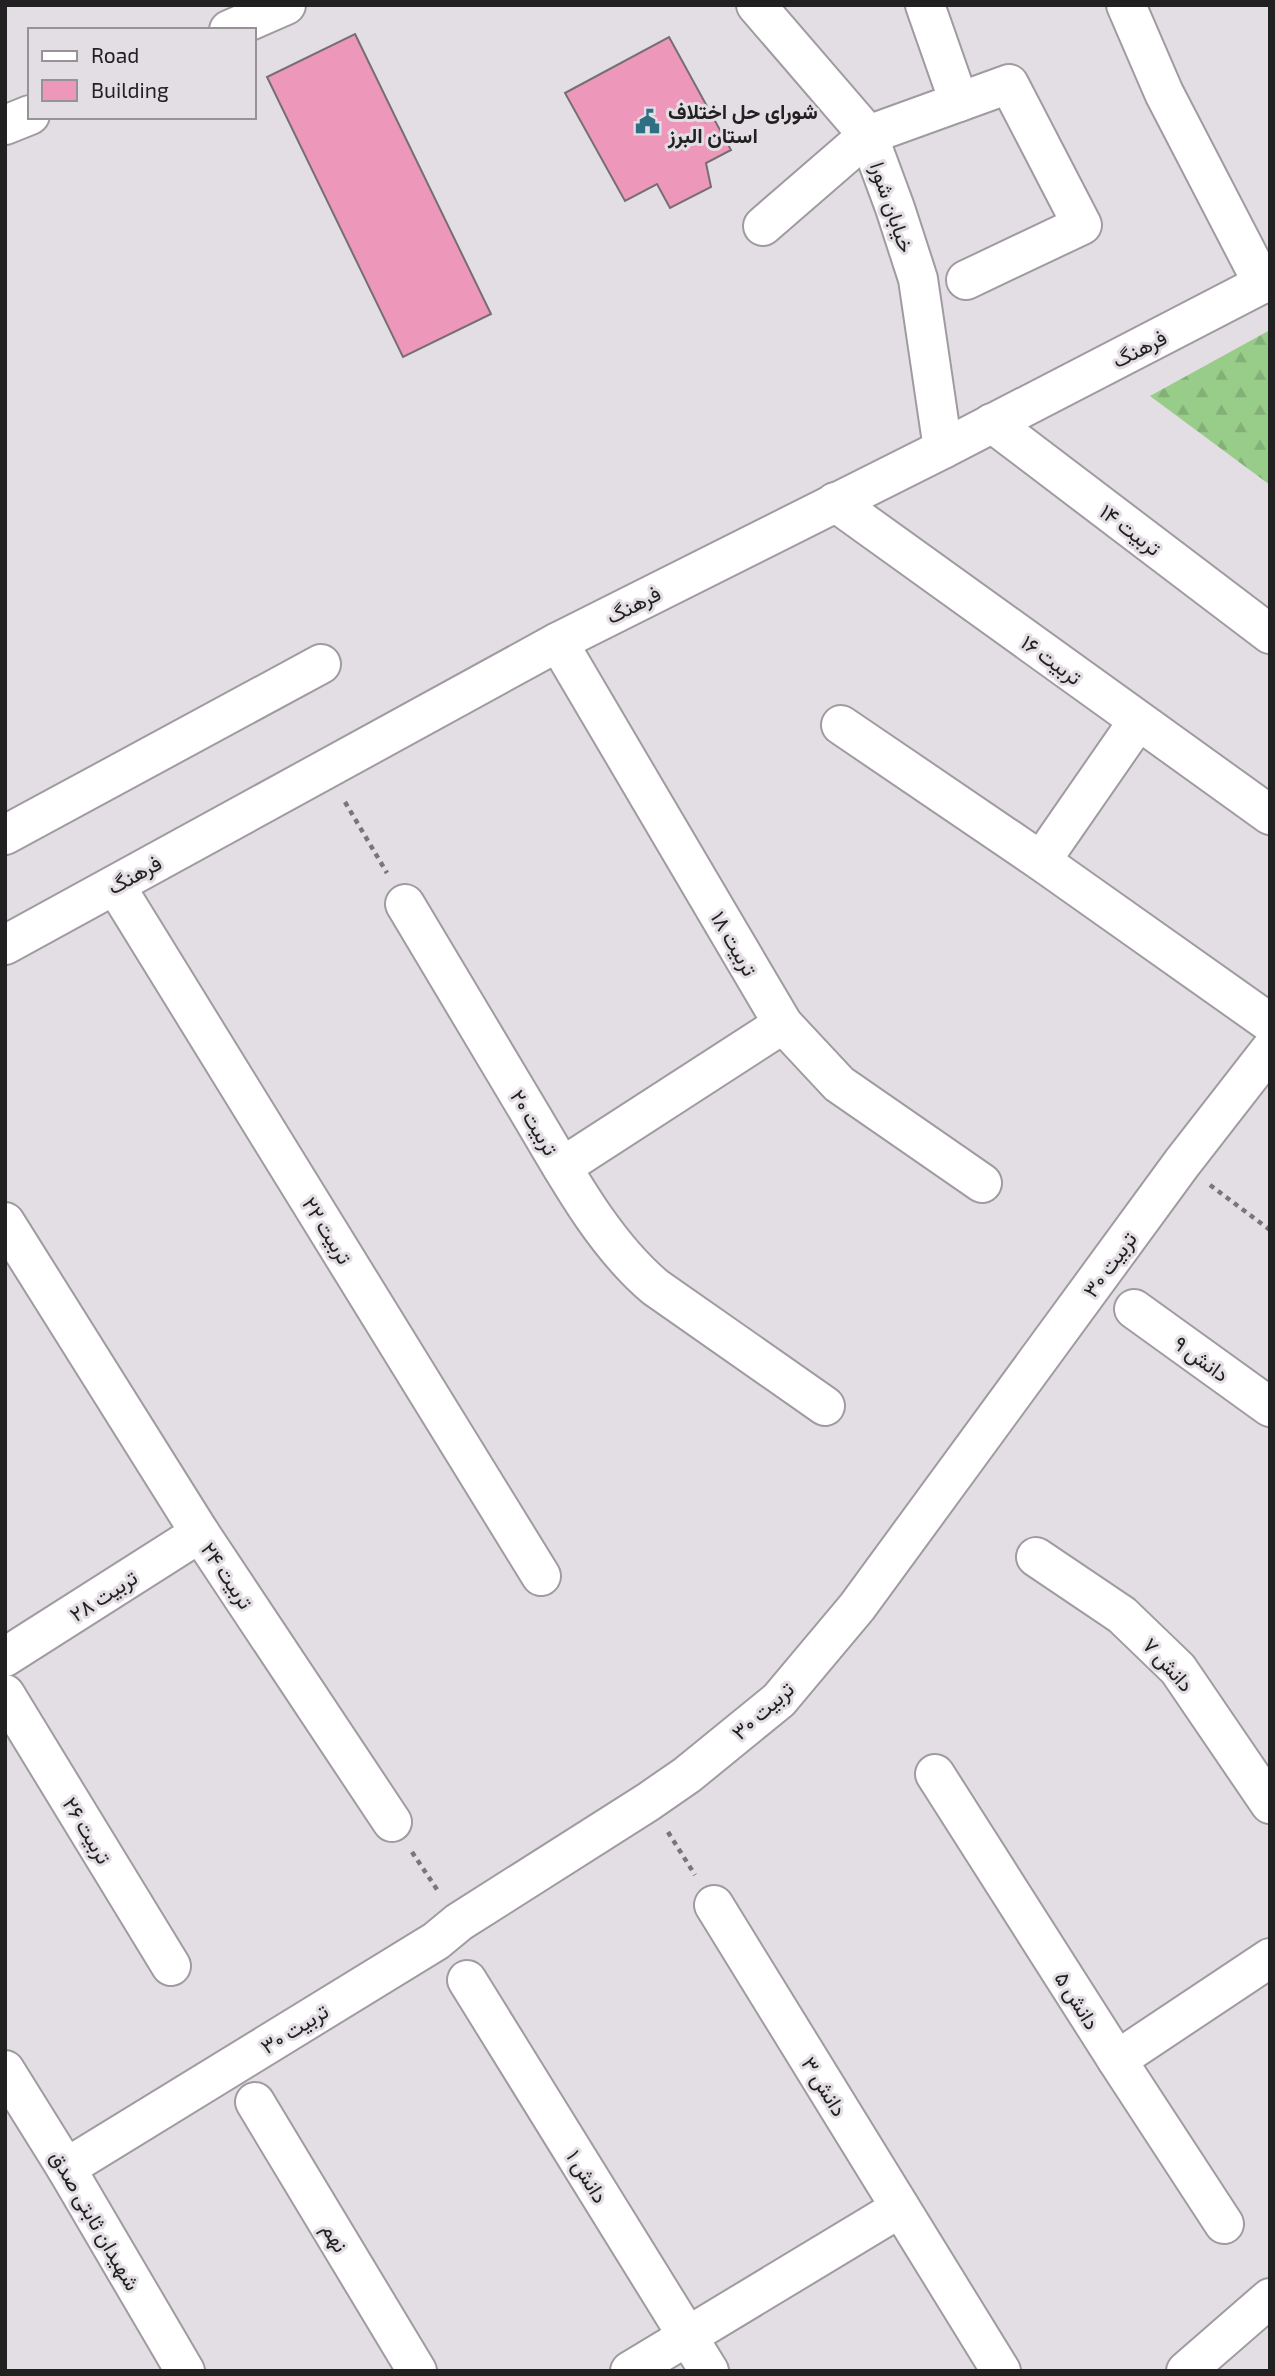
<svg xmlns="http://www.w3.org/2000/svg" width="1275" height="2376" font-family="'Exo 2',Vazirmatn,sans-serif">
	<defs>
		<pattern id="forest-firs" width="22" height="20" patternUnits="userSpaceOnUse" patternTransform="scale(1.75)"><rect width="22" height="20" fill="#97cd89"/><path d="M5 1l3.5 6h-7zM16 11l3.5 6h-7z" fill="#82b076"/></pattern>
	</defs>
	<rect width="100%" height="100%" fill="#e3dee3"/>
	<polygon fill="url(#forest-firs)" points="1270,330 1270,485 1150,396"/>
	<g fill="#ed98ba" stroke="#766f71" stroke-width="2">
		<polygon points="355,34 491,314 403,357 267,77"/>
		<polygon points="669,37 731,150 706,163 711,187 670,208 657,184 625,201 565,93"/>
	</g>
	<g fill="none" stroke-linecap="round" stroke-linejoin="round">
		<defs>
			<g id="minor">
				<polyline points="756,5 868,135 895,208 918,279 943,449"/>
				<polyline points="925,5 959,102"/>
				<polyline points="1126,5 1164,93 1263,284"/>
				<polyline points="229,30 286,5"/>
				<polyline points="5,125 30,115"/>
				<polyline points="763,226 868,135 1009,84 1082,225 966,280"/>
				<polyline points="992,423 1270,634"/>
				<polyline points="835,502 1270,815"/>
				<polyline points="558,642 783,1024 839,1084 982,1183"/>
				<polyline points="841,725 1041,861 1270,1023"/>
				<polyline points="5,835 321,664"/>
				<polyline points="1041,861 1138,721"/>
				<polyline points="115,885 541,1576"/>
				<path d="M405,904C447,974 489,1045 531,1115C566,1174 603,1243 655,1287L825,1406"/>
				<polyline points="562,1167 783,1024"/>
				<polyline points="5,1222 200,1533 392,1822"/>
				<polyline points="1134,1309 1270,1407"/>
				<polyline points="1036,1557 1122,1615 1178,1669 1270,1804"/>
				<polyline points="5,1657 200,1533"/>
				<polyline points="5,1694 171,1966"/>
				<polyline points="935,1774 1117,2060 1224,2224"/>
				<polyline points="714,1905 1001,2371"/>
				<polyline points="467,1980 709,2371"/>
				<polyline points="1117,2060 1270,1958"/>
				<polyline points="255,2102 417,2371"/>
				<polyline points="66,2168 436,1941 459,1922 648,1802 687,1775 779,1700 857,1607 1182,1163 1270,1050"/>
				<polyline points="630,2371 900,2208"/>
				<polyline points="1186,2371 1270,2298"/>
			</g>
			<g id="major">
				<polyline points="5,945 558,642 943,449 1270,280"/>
				<polyline points="5,2070 66,2168 185,2371"/>
			</g>
		</defs>
		<use href="#minor" stroke="#a09ba0" stroke-width="42"/>
		<use href="#major" stroke="#a09ba0" stroke-width="42"/>
		<g stroke="#797679" stroke-width="4.5" stroke-dasharray="5 5" stroke-linecap="butt">
			<polyline points="345,802 387,873"/>
			<polyline points="1210,1185 1270,1230"/>
			<polyline points="668,1832 695,1875"/>
			<polyline points="412,1852 438,1891"/>
		</g>
		<use href="#minor" stroke="#fff" stroke-width="38"/>
		<use href="#major" stroke="#fff" stroke-width="38"/>
	</g>
	<defs>
		<symbol id="civic-bare" viewBox="-9 -9 18 18"><path d="M-.6-6.5H3V-4.5H.6V-3L4-1V1h2V6H-6V1h2V-1L-.6-3ZM-1.2 2.5V6h2.4V2.5Z" fill="#2f6f83" stroke="#e3dee3" stroke-width="2.5" paint-order="stroke"/></symbol>
	</defs>
	<g fill-rule="evenodd">
		<use href="#civic-bare" x="630" y="104" width="35" height="35"/>
	</g>
	<g text-anchor="middle" dominant-baseline="central" stroke-width="6" stroke-linejoin="round" paint-order="stroke">
		<g font-size="21" font-weight="bold" fill="#222122" stroke="#e3dee3" text-anchor="start">
			<text x="668" y="110">شورای حل اختلاف<tspan x="668" dy="24">استان البرز</tspan></text>
		</g>
		<g font-size="21" fill="#222122" stroke="#e3dee3">
			<text transform="translate(893 207) rotate(71)">خیابان شورا</text>
			<text transform="translate(1139 348) rotate(-27)">فرهنگ</text>
			<text transform="translate(1131 529) rotate(37)">تربیت ۱۴</text>
			<text transform="translate(633 604) rotate(-27)">فرهنگ</text>
			<text transform="translate(1052 659) rotate(36)">تربیت ۱۶</text>
			<text transform="translate(134 874) rotate(-29)">فرهنگ</text>
			<text transform="translate(735 943) rotate(60)">تربیت ۱۸</text>
			<text transform="translate(535 1122) rotate(59)">تربیت ۲۰</text>
			<text transform="translate(328 1230) rotate(58)">تربیت ۲۲</text>
			<text transform="translate(1109 1264) rotate(-54)">تربیت ۳۰</text>
			<text transform="translate(1202 1358) rotate(36)">دانش ۹</text>
			<text transform="translate(228 1575) rotate(56)">تربیت ۲۴</text>
			<text transform="translate(103 1595) rotate(-33)">تربیت ۲۸</text>
			<text transform="translate(1169 1664) rotate(48)">دانش ۷</text>
			<text transform="translate(762 1710) rotate(-42)">تربیت ۳۰</text>
			<text transform="translate(88 1830) rotate(59)">تربیت ۲۶</text>
			<text transform="translate(1078 2000) rotate(58)">دانش ۵</text>
			<text transform="translate(294 2028) rotate(-32)">تربیت ۳۰</text>
			<text transform="translate(825 2086) rotate(58)">دانش ۳</text>
			<text transform="translate(588 2176) rotate(58)">دانش ۱</text>
			<text transform="translate(96 2220) rotate(60)">شهیدان ثابتی صدق</text>
			<text transform="translate(336 2237) rotate(59)">نهم</text>
		</g>
	</g>
	<rect width="1275" height="2376" fill="none" stroke="#222122" stroke-width="14"/>
	<rect x="28" y="28" width="228" height="91" fill="#e3dee3" stroke="#969296" stroke-width="2"/>
	<rect x="42" y="51" width="35" height="10" fill="#ffffff" stroke="#969296" stroke-width="2"/>
	<text x="91" y="63" font-size="21" fill="#222122">Road</text>
	<rect x="42" y="80" width="35" height="21" fill="#ed98ba" stroke="#969296" stroke-width="2"/>
	<text x="91" y="98" font-size="21" fill="#222122">Building</text>
</svg>
